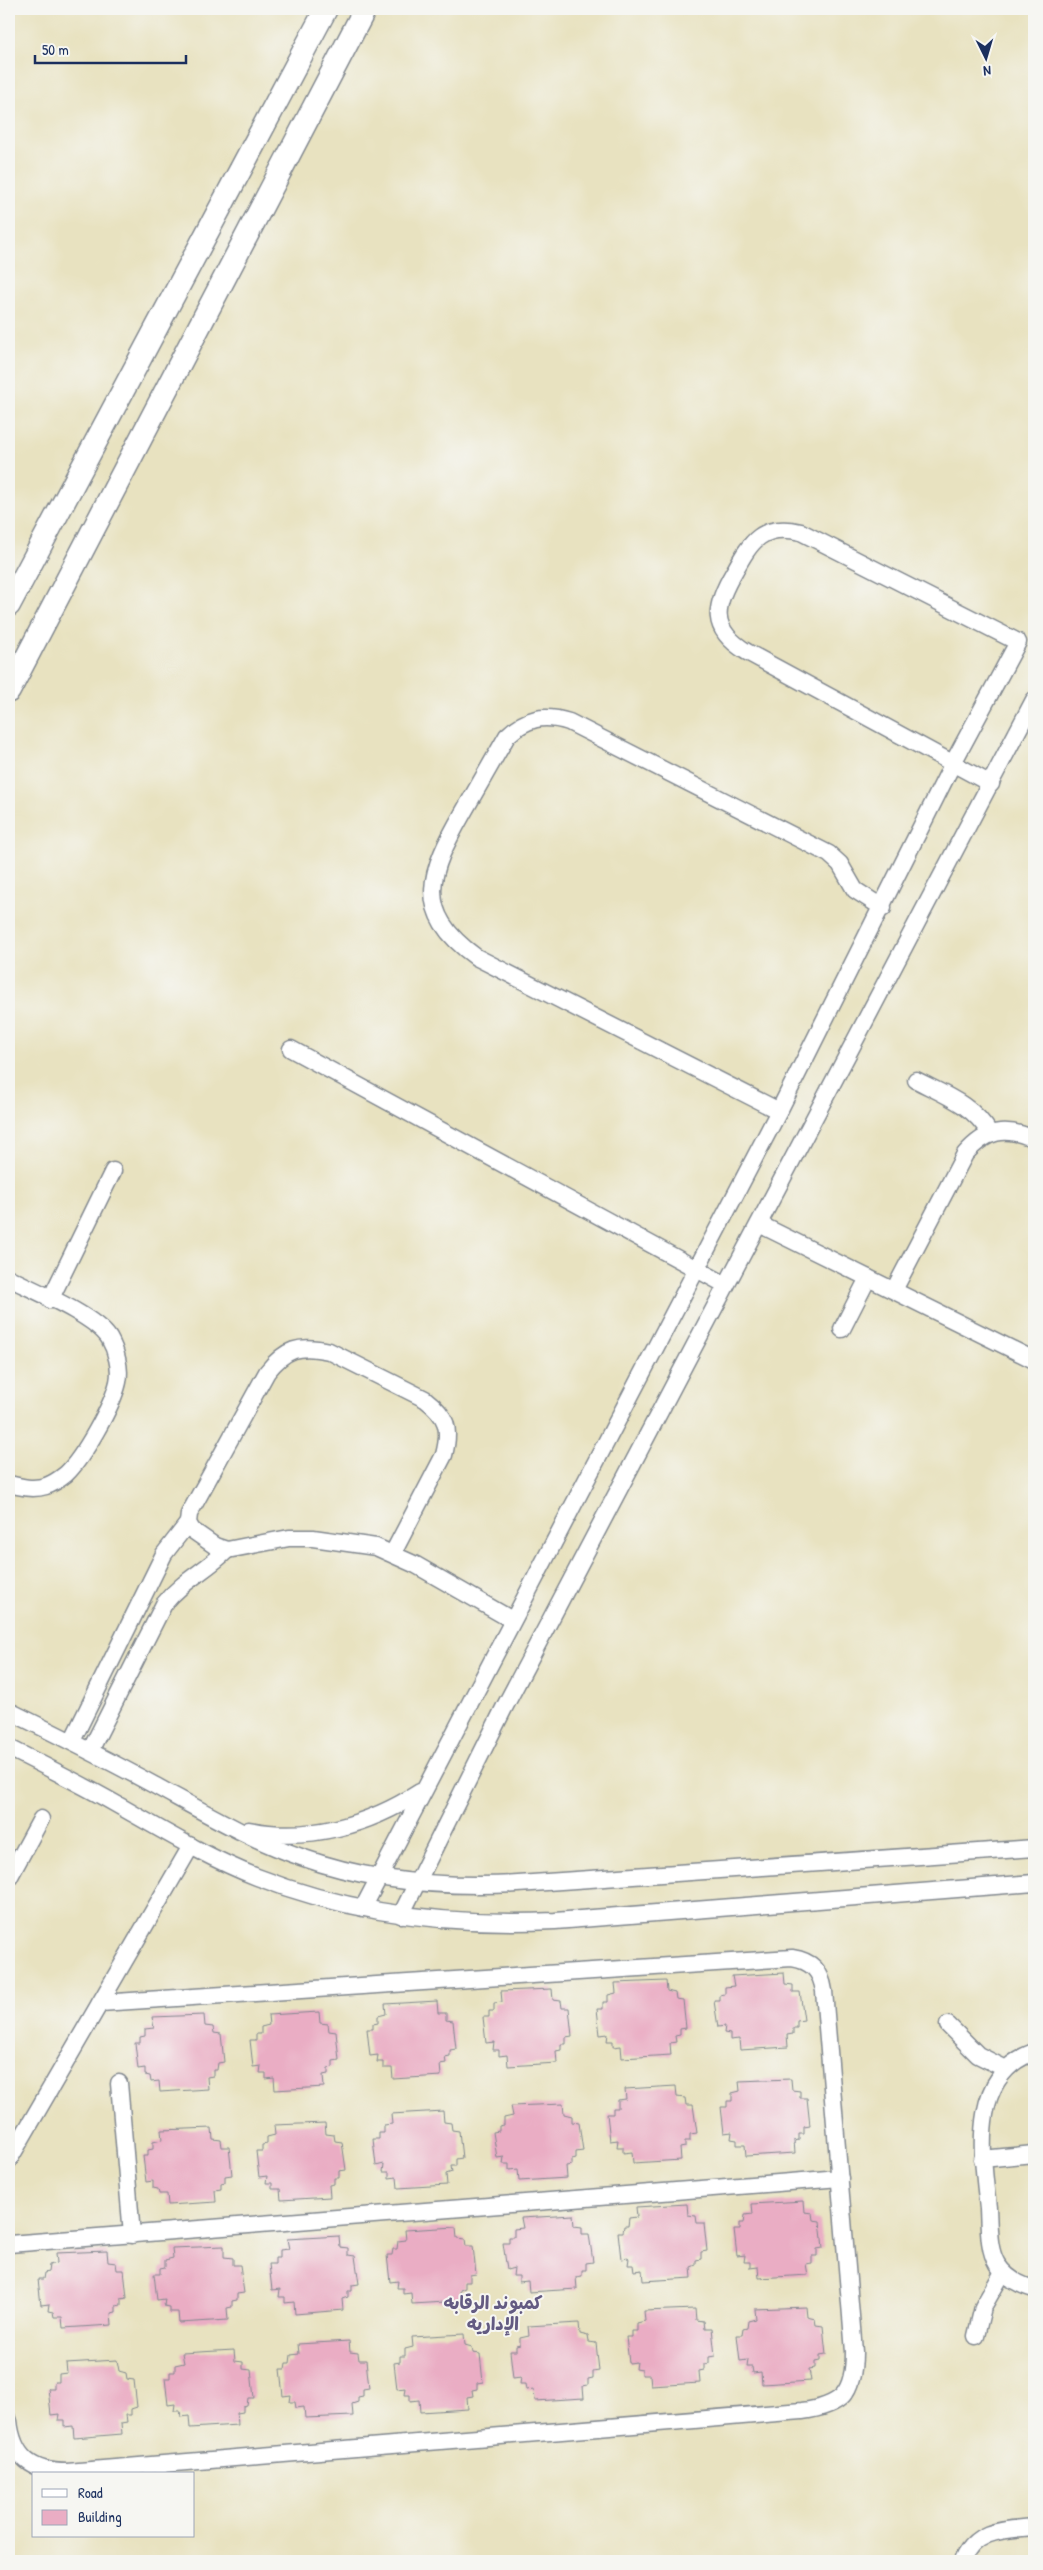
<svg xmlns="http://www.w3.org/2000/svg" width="1043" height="2570" font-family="'Patrick Hand','Playpen Sans Arabic',sans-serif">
	<rect width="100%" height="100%" fill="#f6f6f2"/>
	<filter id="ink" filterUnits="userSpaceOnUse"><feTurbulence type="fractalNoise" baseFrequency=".02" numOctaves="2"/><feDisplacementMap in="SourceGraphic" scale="10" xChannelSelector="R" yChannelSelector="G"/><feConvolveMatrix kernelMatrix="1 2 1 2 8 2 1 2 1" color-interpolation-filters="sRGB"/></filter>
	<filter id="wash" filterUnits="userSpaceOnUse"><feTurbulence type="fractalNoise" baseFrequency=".0096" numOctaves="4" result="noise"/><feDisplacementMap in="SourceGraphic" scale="20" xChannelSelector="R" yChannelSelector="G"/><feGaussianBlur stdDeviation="1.12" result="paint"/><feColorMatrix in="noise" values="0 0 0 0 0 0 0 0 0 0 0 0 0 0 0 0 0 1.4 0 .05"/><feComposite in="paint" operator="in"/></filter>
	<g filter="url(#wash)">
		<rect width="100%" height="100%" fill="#e8e2c0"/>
		<g id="blocks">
			<g fill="#eaadc4">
				<polygon points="784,1973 785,1984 793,1985 793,1992 800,1992 804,2020 797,2021 797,2028 793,2028 793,2034 787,2035 788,2047 740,2050 739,2039 730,2040 730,2034 724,2033 725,2026 718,2027 714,2001 720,2001 720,1995 725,1994 725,1987 734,1986 732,1976"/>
				<polygon points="666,1981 667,1991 675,1993 676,1999 683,2000 686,2028 680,2029 680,2035 675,2036 676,2042 670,2043 671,2055 622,2058 621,2046 613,2047 613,2041 607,2041 608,2034 600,2035 597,2009 603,2009 603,2002 608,2002 608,1995 616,1993 615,1983"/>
				<polygon points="552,1989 553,2000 561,2001 562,2008 569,2008 572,2036 566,2037 566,2044 561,2044 561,2050 556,2051 557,2063 508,2066 507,2055 499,2056 499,2050 493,2050 494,2042 486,2043 483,2017 489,2017 489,2011 494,2011 494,2003 502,2002 501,1991"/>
				<polygon points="437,2001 438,2013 446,2013 446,2020 453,2021 456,2049 450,2050 450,2056 445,2057 446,2063 440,2064 441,2076 393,2079 392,2068 383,2068 383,2062 377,2062 378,2055 370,2056 367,2029 373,2029 373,2024 378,2023 378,2016 386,2014 385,2004"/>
				<polygon points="319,2012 320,2023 328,2024 329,2031 336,2032 339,2060 333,2061 333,2067 328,2068 328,2074 323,2075 324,2087 275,2090 274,2078 266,2079 266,2073 260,2073 261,2066 253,2067 250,2040 256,2040 256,2034 261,2034 261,2027 269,2025 268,2015"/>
				<polygon points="204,2015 205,2026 213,2027 214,2033 221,2034 224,2062 218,2063 217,2070 213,2070 213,2076 207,2077 208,2089 160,2092 159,2081 151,2082 150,2076 145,2075 145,2068 138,2069 135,2043 140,2043 140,2037 145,2036 145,2029 154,2028 152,2017"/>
				<polygon points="791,2079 792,2090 800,2091 800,2098 807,2098 810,2126 804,2127 804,2134 799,2134 799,2140 794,2141 795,2153 746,2156 745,2145 737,2145 737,2140 731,2139 732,2132 724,2133 721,2107 727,2107 727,2101 732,2101 732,2093 740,2091 739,2081"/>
				<polygon points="676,2086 677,2097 685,2098 686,2105 693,2105 697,2133 690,2134 690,2141 685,2141 685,2147 680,2148 681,2160 633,2163 632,2152 623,2153 623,2147 617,2147 618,2140 610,2141 607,2114 613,2114 613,2108 618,2108 618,2100 626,2099 625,2089"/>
				<polygon points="563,2104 564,2114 572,2116 572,2122 579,2123 583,2151 576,2152 576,2158 572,2159 572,2165 566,2166 567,2178 519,2181 518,2169 509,2170 509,2164 503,2164 504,2157 497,2158 493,2132 499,2131 499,2126 504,2125 504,2118 513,2116 511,2106"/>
				<polygon points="443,2111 444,2122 451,2123 452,2130 459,2131 462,2158 456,2159 456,2166 451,2166 452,2172 446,2174 447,2185 398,2188 397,2177 389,2178 389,2172 383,2172 384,2164 376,2166 373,2139 379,2139 379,2133 384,2133 384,2125 392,2124 391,2114"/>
				<polygon points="325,2123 326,2134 334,2135 335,2141 342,2142 346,2170 339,2171 339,2178 334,2178 334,2184 329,2185 330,2197 281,2200 280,2189 272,2189 272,2183 266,2183 267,2176 259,2177 256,2151 262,2151 262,2145 267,2144 267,2137 275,2135 274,2125"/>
				<polygon points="212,2128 213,2139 221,2140 222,2147 229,2147 232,2175 225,2176 225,2182 221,2183 221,2189 215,2190 216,2202 168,2205 167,2194 159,2194 158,2189 153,2188 153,2181 146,2182 143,2156 148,2156 148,2150 153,2149 153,2142 162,2140 161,2130"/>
				<polygon points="803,2201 804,2212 812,2213 813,2220 820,2221 823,2248 817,2249 817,2256 812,2256 812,2263 806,2264 808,2275 759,2278 758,2267 750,2268 750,2262 744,2262 745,2255 737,2256 734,2229 740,2229 740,2223 744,2223 745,2215 753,2214 752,2204"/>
				<polygon points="687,2204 688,2215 696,2216 697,2223 704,2223 707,2251 701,2252 701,2259 696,2260 696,2265 691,2267 692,2278 643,2281 642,2270 634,2271 633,2265 628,2265 629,2258 621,2259 618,2232 623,2232 624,2226 628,2226 629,2218 637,2217 636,2207"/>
				<polygon points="573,2215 574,2226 582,2227 582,2234 589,2234 593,2262 586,2263 586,2270 582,2270 582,2276 576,2277 577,2289 529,2292 528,2281 519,2282 519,2276 513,2276 514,2268 507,2270 503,2243 509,2243 509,2237 514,2237 514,2229 523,2228 521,2218"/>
				<polygon points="456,2227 457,2238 465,2239 466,2246 473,2246 476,2274 470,2275 470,2282 465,2282 465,2288 460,2290 461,2301 412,2304 411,2293 403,2294 403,2288 397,2288 398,2281 390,2282 387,2255 392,2255 393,2249 397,2249 398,2241 406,2240 405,2230"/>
				<polygon points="339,2236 340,2247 348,2248 348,2255 355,2256 359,2284 352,2285 352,2291 348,2291 348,2297 342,2299 343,2310 295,2314 294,2302 285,2303 285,2297 279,2297 280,2289 272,2290 269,2264 275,2264 275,2258 280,2258 280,2250 289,2249 287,2239"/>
				<polygon points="224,2246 224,2257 233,2258 233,2265 240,2265 244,2293 237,2294 237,2300 232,2301 232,2307 227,2308 228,2320 179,2323 178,2312 170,2312 170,2307 164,2306 165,2299 157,2300 154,2274 160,2274 160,2268 165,2267 165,2260 173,2258 172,2248"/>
				<polygon points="107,2251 108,2262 116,2263 117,2270 124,2270 127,2298 121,2299 121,2305 116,2306 116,2312 111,2313 112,2325 63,2328 62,2317 54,2317 53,2312 48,2311 49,2304 41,2305 38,2279 43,2279 44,2273 48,2272 49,2265 57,2263 56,2253"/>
				<polygon points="806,2307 807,2317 815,2319 816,2325 823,2326 826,2354 820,2355 820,2361 815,2362 815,2368 809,2369 811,2381 762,2384 761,2372 753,2373 752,2367 747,2367 748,2360 740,2361 737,2335 742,2335 743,2329 747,2328 748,2321 756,2319 755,2309"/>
				<polygon points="695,2309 696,2320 704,2321 705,2328 712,2328 715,2356 709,2357 709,2363 704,2364 704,2370 699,2371 700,2383 651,2386 650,2375 642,2375 642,2370 636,2369 637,2362 629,2363 626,2337 632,2337 632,2331 637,2331 637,2323 645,2321 644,2311"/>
				<polygon points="579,2323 580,2334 588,2336 589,2342 596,2343 599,2371 593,2372 593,2378 588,2379 588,2385 583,2386 584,2398 535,2401 534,2389 526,2390 525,2384 520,2384 521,2377 513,2378 510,2351 516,2351 516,2346 520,2345 520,2338 529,2336 528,2326"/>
				<polygon points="464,2334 465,2345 472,2347 473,2353 480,2354 483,2382 477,2383 477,2389 472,2390 473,2396 467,2397 468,2409 420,2412 419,2400 410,2401 410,2395 404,2395 405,2388 397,2389 394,2363 400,2362 400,2356 405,2356 405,2349 413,2347 412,2337"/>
				<polygon points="349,2341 350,2352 358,2353 359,2360 366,2360 369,2388 363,2389 363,2396 358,2397 358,2402 352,2404 353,2416 305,2418 304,2407 296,2408 295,2402 290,2402 291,2395 283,2396 280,2369 285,2369 286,2363 290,2363 291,2355 299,2354 298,2344"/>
				<polygon points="234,2350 235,2361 243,2362 243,2369 251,2370 254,2398 248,2398 247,2405 243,2406 243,2412 237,2413 238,2425 190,2428 189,2416 181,2417 180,2411 174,2411 175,2404 168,2405 165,2378 170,2378 170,2372 175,2372 175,2365 184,2363 182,2353"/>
				<polygon points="117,2360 119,2371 126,2373 127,2379 134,2380 137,2407 131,2409 131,2415 126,2415 127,2422 121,2423 122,2434 74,2438 73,2426 64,2427 64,2421 58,2421 59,2414 51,2415 48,2388 54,2388 54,2382 59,2382 59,2374 67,2373 66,2363"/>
			</g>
		</g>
	</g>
	<g filter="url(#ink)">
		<use href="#blocks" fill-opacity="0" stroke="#82888f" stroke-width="1"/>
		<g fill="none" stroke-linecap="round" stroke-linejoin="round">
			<defs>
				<g id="street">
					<polyline points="291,1049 726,1285"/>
					<path d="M916,1080C943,1094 974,1105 990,1134"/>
					<path d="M779,1111L476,957C412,911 430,871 463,813C478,787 492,762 507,736C526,718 543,714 569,722L829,854L840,864L855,890L883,908"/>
					<polyline points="759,1224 1034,1360"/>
					<path d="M9,1278C35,1291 94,1315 109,1338C116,1350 121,1369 118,1382C113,1405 83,1458 66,1474C61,1478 52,1484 46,1486C33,1490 21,1487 9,1484"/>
					<path d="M894,1290L965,1154C986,1130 1005,1126 1034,1139"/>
					<polyline points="50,1300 113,1171"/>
					<polyline points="842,1329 868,1278"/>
					<path d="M393,1553L444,1455C451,1428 447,1416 425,1399L329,1351C299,1344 285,1349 267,1372L189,1514L188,1523L192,1530L215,1546L227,1550L289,1538H313L376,1547L416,1565L512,1620"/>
					<path d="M9,1711C58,1735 106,1759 154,1785C202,1811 249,1839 301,1857C371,1882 444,1888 518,1884L1034,1848"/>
					<polyline points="72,1741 164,1554 188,1523"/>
					<path d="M9,1748C45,1766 81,1784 116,1804C162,1830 208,1858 257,1877C352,1914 454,1926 555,1921L1034,1883"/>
					<path d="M90,1751L164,1604C182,1581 207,1570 227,1550"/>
					<path d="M249,1830C309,1842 369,1825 420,1792"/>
					<polyline points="9,1878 41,1819"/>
					<path d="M363,1908L779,1111L953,763L1018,642L801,532C762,523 751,541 734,572C714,606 709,629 747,652L991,784"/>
					<polyline points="401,1915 504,1708 1034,700"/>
					<polyline points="948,2025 978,2055 1006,2069"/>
					<path d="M1034,2052C969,2075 982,2154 988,2208C989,2226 988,2249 997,2264C1006,2278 1019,2285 1034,2289"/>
					<polyline points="119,2083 132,2235"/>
					<polyline points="982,2159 1034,2154"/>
					<polyline points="9,2160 191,1846"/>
					<polyline points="9,2244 840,2178"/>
					<polyline points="976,2336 983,2307 1003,2272"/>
					<path d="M9,2421C13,2457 31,2472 67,2472L802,2411C842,2406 854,2393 854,2352L824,1991C821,1971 812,1961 792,1958L100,2003"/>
					<path d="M962,2561C975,2529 1004,2530 1034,2527"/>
				</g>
				<g id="secondary">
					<polyline points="9,605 326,9"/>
					<polyline points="9,691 365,9"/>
				</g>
			</defs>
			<use href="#street" stroke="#82888f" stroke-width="19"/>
			<use href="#secondary" stroke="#82888f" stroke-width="25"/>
			<use href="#street" stroke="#fff" stroke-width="16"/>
			<use href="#secondary" stroke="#fff" stroke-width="22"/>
		</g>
	</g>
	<g text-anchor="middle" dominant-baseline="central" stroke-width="4" stroke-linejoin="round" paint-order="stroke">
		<g font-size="18" font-weight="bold" fill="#635b82" stroke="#f6f6f2">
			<text x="493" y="2302">كمبوند الرقابه<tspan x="493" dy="21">الإداريه</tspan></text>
		</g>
	</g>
	<rect width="1043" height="2570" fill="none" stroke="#f6f6f2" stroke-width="30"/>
	<rect x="32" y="2472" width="162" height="65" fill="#f6f6f2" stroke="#9ea6b7"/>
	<rect x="42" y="2489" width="25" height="8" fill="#ffffff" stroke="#9ea6b7"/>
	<text x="78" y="2498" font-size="15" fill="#1b2f5e">Road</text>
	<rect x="42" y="2510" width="25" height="15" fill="#eaadc4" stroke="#9ea6b7"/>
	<text x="78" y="2522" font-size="15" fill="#1b2f5e">Building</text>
	<g transform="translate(986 58) rotate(175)" stroke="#f6f6f2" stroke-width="4" paint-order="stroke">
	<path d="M0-4L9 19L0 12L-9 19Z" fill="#1b2f5e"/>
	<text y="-8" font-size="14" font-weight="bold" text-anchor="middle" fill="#1b2f5e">N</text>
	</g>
	<path d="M35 55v8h151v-8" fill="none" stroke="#1b2f5e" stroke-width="2.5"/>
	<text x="42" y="55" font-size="15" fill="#1b2f5e" stroke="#f6f6f2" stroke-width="4" paint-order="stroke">50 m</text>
</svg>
